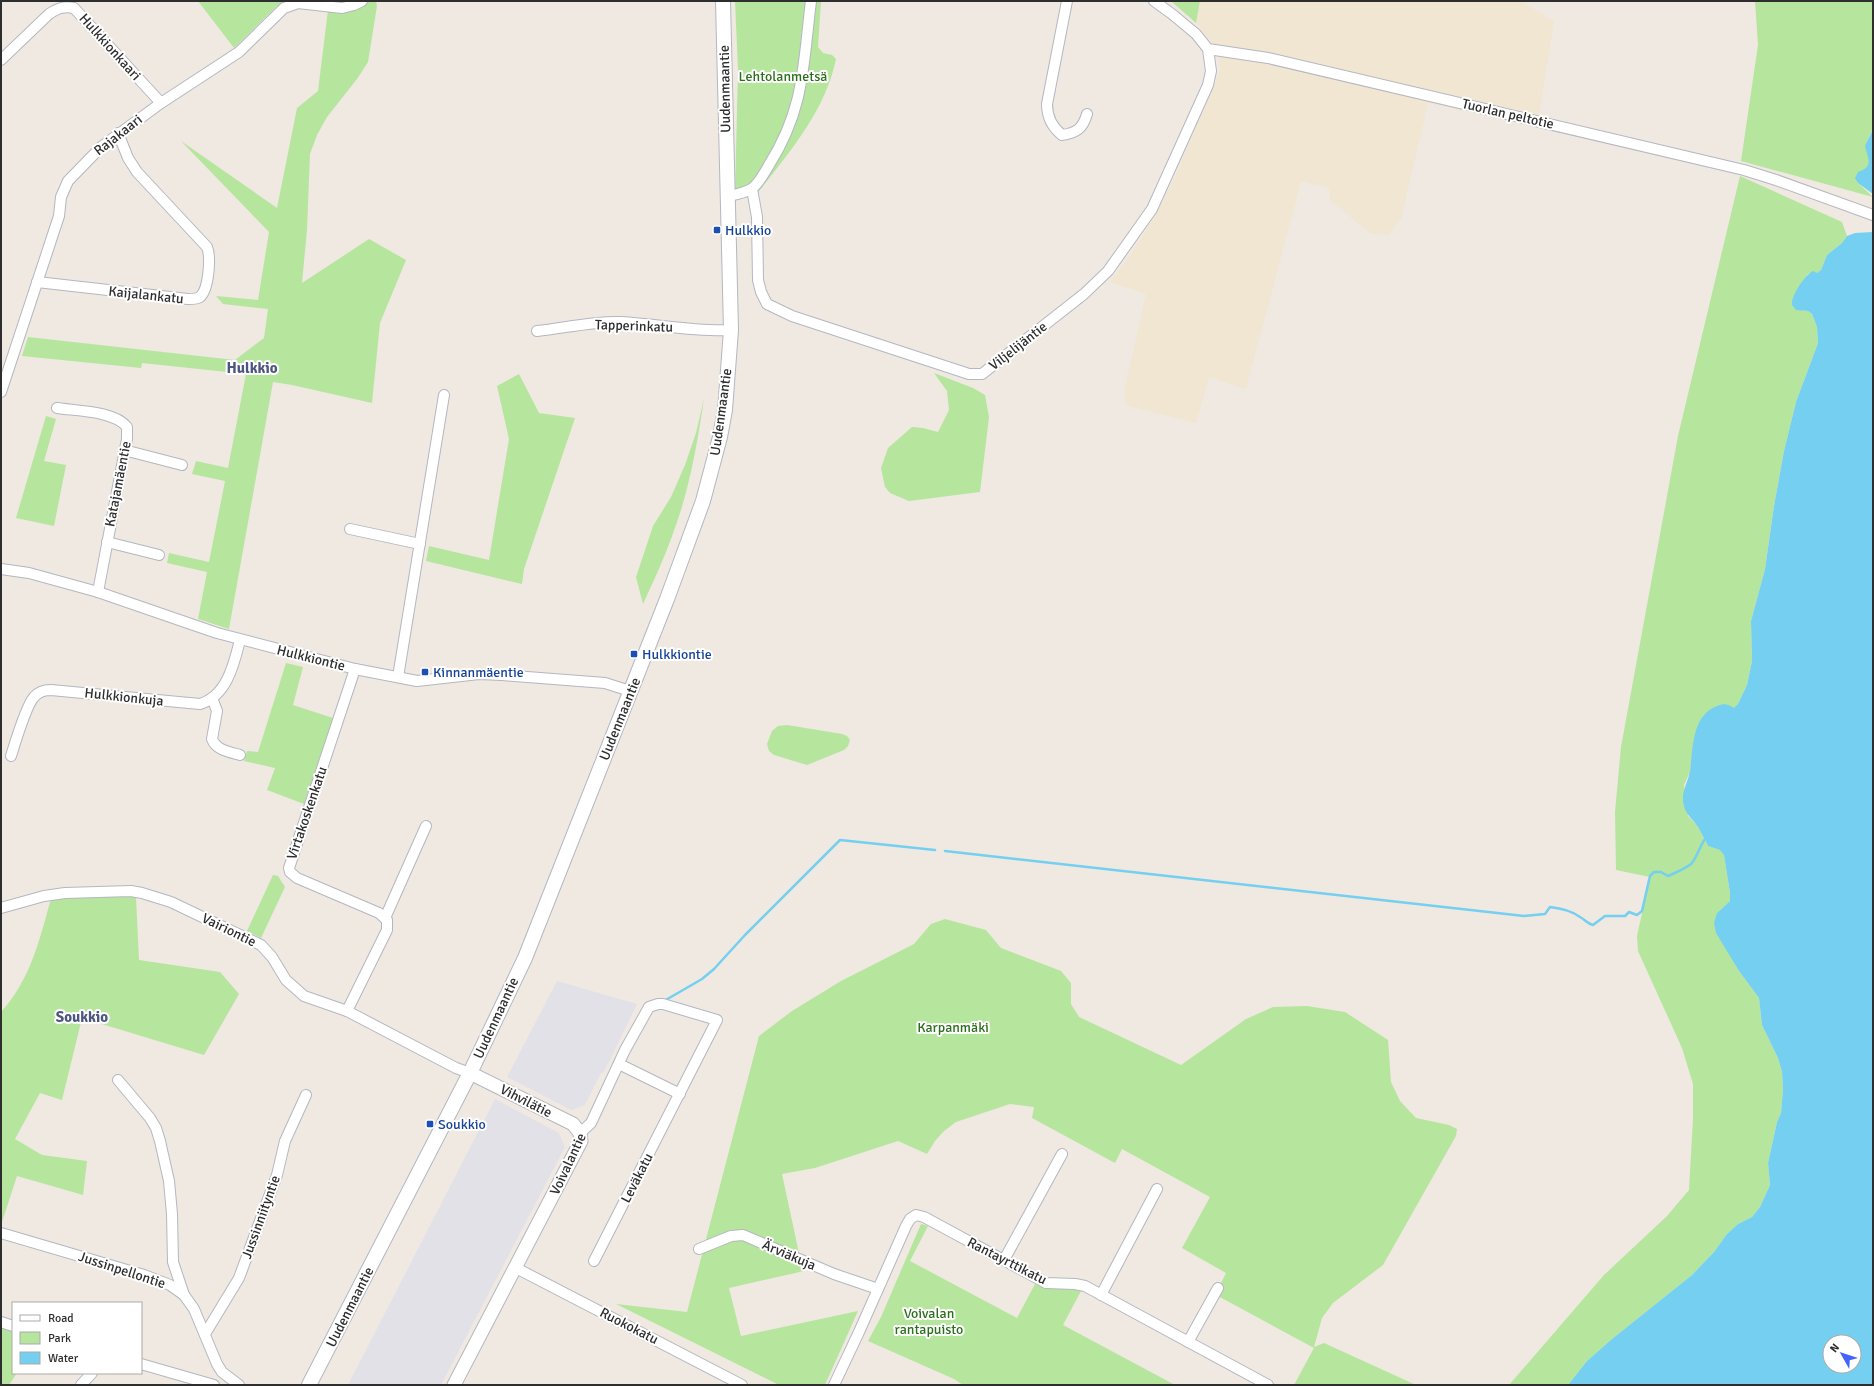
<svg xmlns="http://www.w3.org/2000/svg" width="1874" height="1386" font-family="Signika,sans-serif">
	<rect width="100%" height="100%" fill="#efe9e1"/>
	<g fill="#e3e1e8">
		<polygon points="557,981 637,1004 610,1060 603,1073 601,1073 585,1105 571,1110 507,1077"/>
		<polygon points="495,1099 559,1133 565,1147 441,1385 348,1385"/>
	</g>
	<polygon fill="#f0e6d1" points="1200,1 1522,1 1554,22 1537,127 1428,103 1401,219 1388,235 1371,234 1330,200 1329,187 1301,182 1246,389 1209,377 1196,423 1127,406 1124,392 1146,294 1110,282 1129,257 1161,206 1177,172 1220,71 1219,57 1215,46 1196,23"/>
	<g fill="#b6e59e">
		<polygon points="198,1 286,1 275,8 234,48"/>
		<polygon points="318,1 376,1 377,6 368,62 357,79 327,117 317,135 310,154 307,230 302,283 369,239 406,260 380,323 372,403 292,385 273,382 229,629 198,619 207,572 167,563 169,553 209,562 225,481 192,474 196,461 228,468 246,374 142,363 141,368 22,356 28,337 235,360 264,338 268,309 223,304 216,296 258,300 269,232 181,141 277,208 297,108 318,91 329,2"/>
		<path d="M735,1H821L818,47L823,53L832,55L836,59C825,113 786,156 753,199L752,189L735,194L738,69Z"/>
		<polygon points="1171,1 1200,1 1196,23"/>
		<path d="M1755,1H1873V129C1866,139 1865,150 1871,160L1858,183L1873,197L1741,161L1758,45Z"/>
		<polygon points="1740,176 1842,222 1847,236 1842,243 1827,255 1821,270 1817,273 1808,274 1804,281 1803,311 1808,311 1812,314 1817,327 1818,343 1796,402 1784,451 1774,506 1765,569 1751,621 1752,661 1747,685 1738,704 1734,709 1704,714 1694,738 1690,772 1684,785 1688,816 1697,825 1708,846 1721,850 1724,855 1730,893 1730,901 1717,913 1724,945 1739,971 1759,998 1762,1025 1778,1058 1782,1072 1783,1089 1781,1113 1777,1122 1768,1163 1770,1185 1760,1207 1752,1217 1738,1224 1727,1234 1714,1252 1692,1275 1612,1339 1587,1361 1568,1385 1509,1385 1604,1275 1667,1216 1689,1190 1693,1118 1693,1084 1682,1048 1638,951 1637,936 1650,877 1616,870 1615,812 1621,747 1678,436"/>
		<polygon points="934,373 973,388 985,395 989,417 980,492 909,501 890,493 885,487 881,468 888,448 912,427 923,428 938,432 949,410 947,391"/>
		<polygon points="519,374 539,413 575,418 524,569 522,584 426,561 429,546 489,560 509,439 497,386"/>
		<path d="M704,399C697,445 689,492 672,536C664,559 653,582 643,604L636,577L653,526L671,497L685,465L696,433Z"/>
		<polygon points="46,416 56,419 44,461 66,465 54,526 16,518"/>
		<polygon points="286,663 303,667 293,705 333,718 304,804 267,790 275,768 244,761 247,751 258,752"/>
		<polygon points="787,725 842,734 847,736 850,740 848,746 844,750 807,765 774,755 769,751 767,744 772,731 778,726"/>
		<polygon points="273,875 278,876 285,887 261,938 247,931"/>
		<path d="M82,895L136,897L139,960L220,972L239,994L204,1055L82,1018L62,1100L40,1093L15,1139L42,1155L87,1161L83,1195L17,1176L1,1225V1012C30,980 39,942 50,902L58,897Z"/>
		<polygon points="945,919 986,930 1001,948 1061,971 1071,983 1071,1004 1079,1017 1181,1065 1246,1019 1273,1007 1307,1006 1345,1012 1388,1040 1391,1082 1400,1101 1416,1118 1449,1125 1457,1129 1456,1136 1383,1265 1333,1303 1322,1318 1314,1347 1324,1343 1416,1385 1294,1385 1314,1348 1218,1296 1223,1287 1220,1285 1226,1273 1182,1248 1210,1197 1122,1149 1115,1163 1032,1118 1034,1107 1010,1104 956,1122 944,1131 935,1141 927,1154 898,1141 815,1168 782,1174 800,1258 804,1271 729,1288 741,1336 858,1311 825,1385 779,1385 616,1304 687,1312 759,1036 792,1011 841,981 914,944 931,924"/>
		<path d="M921,1224L928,1226L910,1261L1017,1318L1035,1284C1050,1291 1065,1287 1081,1291L1063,1325L1175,1385H963L954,1379L868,1341L881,1317Z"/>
		<polygon points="1,1327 13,1330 13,1373 17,1373 9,1385 1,1385"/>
	</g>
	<g fill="#75cff0" fill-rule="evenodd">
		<path d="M1873,129V194L1858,183L1855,178L1858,172C1874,167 1868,159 1865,146Z"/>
		<path d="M1873,232V1385H1568L1587,1361L1612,1339L1692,1275L1714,1252L1727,1234L1738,1224L1752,1217L1760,1207L1770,1185L1768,1163L1777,1122L1781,1113L1783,1089L1782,1072L1778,1058L1762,1025L1759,998L1739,971L1716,933L1714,923L1717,913L1730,901V893L1724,855L1720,850L1708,846C1705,839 1701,833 1698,827C1693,819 1686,815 1684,806C1680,793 1688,783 1690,771C1693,748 1692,715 1717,706C1724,703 1728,704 1734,708L1738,704L1747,685L1752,661L1751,621L1765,569L1774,506L1784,451L1796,402L1818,343L1817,327L1812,314L1808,311L1796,310L1792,305C1791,296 1804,276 1813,271L1817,273L1821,270L1827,255L1842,243L1847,236L1855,233ZM1830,1342H1854V1366H1830Z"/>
	</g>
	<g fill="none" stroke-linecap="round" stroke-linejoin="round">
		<g stroke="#75cff0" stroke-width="2.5">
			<path d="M945,851L1524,916L1545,914L1550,907C1559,908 1572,911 1580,917C1586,920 1586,923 1593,925L1605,916H1625L1629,912L1637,915L1642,911L1650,876L1654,872H1661L1668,876C1675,873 1686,868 1691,864C1696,859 1700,846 1705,839"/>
			<polyline points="664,1001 702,979 714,969 745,935 840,840 935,850"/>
		</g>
		<defs>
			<g id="minor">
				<path d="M1067,1L1047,104C1047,117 1052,127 1062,135C1077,133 1083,128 1087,114"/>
				<polyline points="1154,1 1172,14 1196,34 1208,49 1268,58 1744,170 1776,180 1873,215"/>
				<path d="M1,60L49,14C58,8 64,6 74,8L161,103"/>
				<polyline points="752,189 757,217 758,280 761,292 767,304 792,316 969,374 982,374 1084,294 1108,271 1152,209 1208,85 1211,71 1208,49"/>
				<path d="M728,197C735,194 745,193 751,189C758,185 765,172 769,165C805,108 803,64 811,1"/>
				<path d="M37,282L188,299C192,299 197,299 200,297C209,289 211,257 207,247L137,172L128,158L118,133"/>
				<path d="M537,331C565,328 593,321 621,322C658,324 694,332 731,330"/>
				<polyline points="1,392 59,216 61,197 68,181 101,147 161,103 239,52 284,8 298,3 342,8 354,5 362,1"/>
				<path d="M57,408C77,411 115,411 127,427V439L98,592"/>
				<polyline points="124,450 182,465"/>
				<polyline points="350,529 420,544"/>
				<polyline points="107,542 159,555"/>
				<polyline points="1,569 29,573 98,592 217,633 355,669 417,681 479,674 502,675 605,683 630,691"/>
				<polyline points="398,677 444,395"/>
				<path d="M212,698L217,711L212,739C216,750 229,752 240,755"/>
				<path d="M11,756C15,743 26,706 34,697C39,691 45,690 51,690L200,704C227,696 234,664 240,640"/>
				<polyline points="1,908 44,896 65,893 131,891 142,893 171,902 261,945 272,957 286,980 304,996 347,1011 456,1068 470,1073"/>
				<polyline points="385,918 426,826"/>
				<polyline points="347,1011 387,930 387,920 379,913 297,878 290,872 289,868 355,669"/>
				<polyline points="619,1064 680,1094"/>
				<polyline points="118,1080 150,1118 156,1128 160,1141 169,1181 172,1214 173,1262 184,1295"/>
				<polyline points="580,1133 591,1123 625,1050 649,1007 658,1004 663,1004 717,1020 594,1261"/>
				<polyline points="1,1233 144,1275 170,1285 184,1295 194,1309 217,1364 222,1372 239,1385"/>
				<polyline points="699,1249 731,1236 743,1235 834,1274 878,1289"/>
				<polyline points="1004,1260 1062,1154"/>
				<polyline points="516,1268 742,1385"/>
				<polyline points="1101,1295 1157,1189"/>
				<polyline points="1,1322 13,1326"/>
				<polyline points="205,1334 239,1278 277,1175 285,1141 306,1095"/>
				<polyline points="1188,1342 1218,1288"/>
				<polyline points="141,1364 214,1385"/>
				<polyline points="81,1385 92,1373"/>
				<polyline points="834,1385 859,1332 906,1226 910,1219 916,1215 924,1217 1046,1283 1075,1284 1085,1286 1268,1385"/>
			</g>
			<polyline id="tertiary" points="454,1385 581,1141 580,1133 573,1124 470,1073"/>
			<polyline id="secondary" points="309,1385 470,1073 525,958 667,599 703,501 720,437 725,410 731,330 723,1"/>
		</defs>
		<use href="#minor" stroke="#b4b7c1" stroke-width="12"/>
		<use href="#tertiary" stroke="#b4b7c1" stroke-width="15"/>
		<use href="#secondary" stroke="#b4b7c1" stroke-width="16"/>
		<use href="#minor" stroke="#fff" stroke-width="10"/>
		<use href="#tertiary" stroke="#fff" stroke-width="13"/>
		<use href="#secondary" stroke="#fff" stroke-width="14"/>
	</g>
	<g fill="#1a4fb4" stroke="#fff" stroke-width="1.5">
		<rect x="713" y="226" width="8" height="8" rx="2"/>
		<rect x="630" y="650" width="8" height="8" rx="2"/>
		<rect x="421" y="668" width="8" height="8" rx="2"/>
		<rect x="426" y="1120" width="8" height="8" rx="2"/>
	</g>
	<g text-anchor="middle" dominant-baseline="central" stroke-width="4" stroke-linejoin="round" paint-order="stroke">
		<g font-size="14" fill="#2e2e2e" stroke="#fff">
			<text transform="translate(110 47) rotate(48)">Hulkkionkaari</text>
			<text transform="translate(725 89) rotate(-91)">Uudenmaantie</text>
			<text transform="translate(1508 114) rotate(13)">Tuorlan peltotie</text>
			<text transform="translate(118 135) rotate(-38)">Rajakaari</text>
			<text transform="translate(146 295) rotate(6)">Kaijalankatu</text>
			<text transform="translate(634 326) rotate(2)">Tapperinkatu</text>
			<text transform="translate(1018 346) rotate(-38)">Viljelijäntie</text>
			<text transform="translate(721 412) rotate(-82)">Uudenmaantie</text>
			<text transform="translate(118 484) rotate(-79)">Katajamäentie</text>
			<text transform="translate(311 658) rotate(14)">Hulkkiontie</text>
			<text transform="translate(124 697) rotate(6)">Hulkkionkuja</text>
			<text transform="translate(620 719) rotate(-68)">Uudenmaantie</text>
			<text transform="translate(307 813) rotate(-71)">Virtakoskenkatu</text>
			<text transform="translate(229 930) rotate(26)">Vairiontie</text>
			<text transform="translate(496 1018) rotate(-65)">Uudenmaantie</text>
			<text transform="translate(526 1101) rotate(27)">Vihvilätie</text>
			<text transform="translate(568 1164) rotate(-65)">Voivalantie</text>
			<text transform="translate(637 1178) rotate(-63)">Leväkatu</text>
			<text transform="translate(261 1217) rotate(-70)">Jussinniityntie</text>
			<text transform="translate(789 1255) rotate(23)">Ärviäkuja</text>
			<text transform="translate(1007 1261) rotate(27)">Rantayrttikatu</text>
			<text transform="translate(122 1270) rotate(18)">Jussinpellontie</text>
			<text transform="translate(350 1307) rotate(-63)">Uudenmaantie</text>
			<text transform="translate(629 1326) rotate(27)">Ruokokatu</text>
		</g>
		<g font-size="14" fill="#2c6e1b" stroke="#fff">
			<text x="783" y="76">Lehtolanmetsä</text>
			<text x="953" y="1027">Karpanmäki</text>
			<text x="929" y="1313">Voivalan<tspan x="929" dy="16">rantapuisto</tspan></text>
		</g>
		<g font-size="14" fill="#164399" stroke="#fff" text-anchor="start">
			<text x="725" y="230">Hulkkio</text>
			<text x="642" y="654">Hulkkiontie</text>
			<text x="433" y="672">Kinnanmäentie</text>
			<text x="438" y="1124">Soukkio</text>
		</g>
		<g font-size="15" font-weight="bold" fill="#4d5680" stroke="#fff">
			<text x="252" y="368">Hulkkio</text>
			<text x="82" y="1017">Soukkio</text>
		</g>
	</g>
	<rect width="1874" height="1386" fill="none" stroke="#2e2e2e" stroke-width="4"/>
	<rect x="12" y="1302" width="130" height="72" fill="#ffffff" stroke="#ababab"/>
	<rect x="20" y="1315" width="20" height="6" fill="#ffffff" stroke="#ababab"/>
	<text x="48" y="1322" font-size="12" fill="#2e2e2e">Road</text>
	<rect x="20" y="1332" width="20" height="12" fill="#b6e59e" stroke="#ababab"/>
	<text x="48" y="1342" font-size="12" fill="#2e2e2e">Park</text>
	<rect x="20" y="1352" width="20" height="12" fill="#75cff0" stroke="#ababab"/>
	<text x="48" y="1362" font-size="12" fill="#2e2e2e">Water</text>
	<g transform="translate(1842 1354) rotate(309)"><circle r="19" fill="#ffffff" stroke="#ababab"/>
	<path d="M0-3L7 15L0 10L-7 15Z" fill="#4264fb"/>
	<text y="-6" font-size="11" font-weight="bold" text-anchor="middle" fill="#2e2e2e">N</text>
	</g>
</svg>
